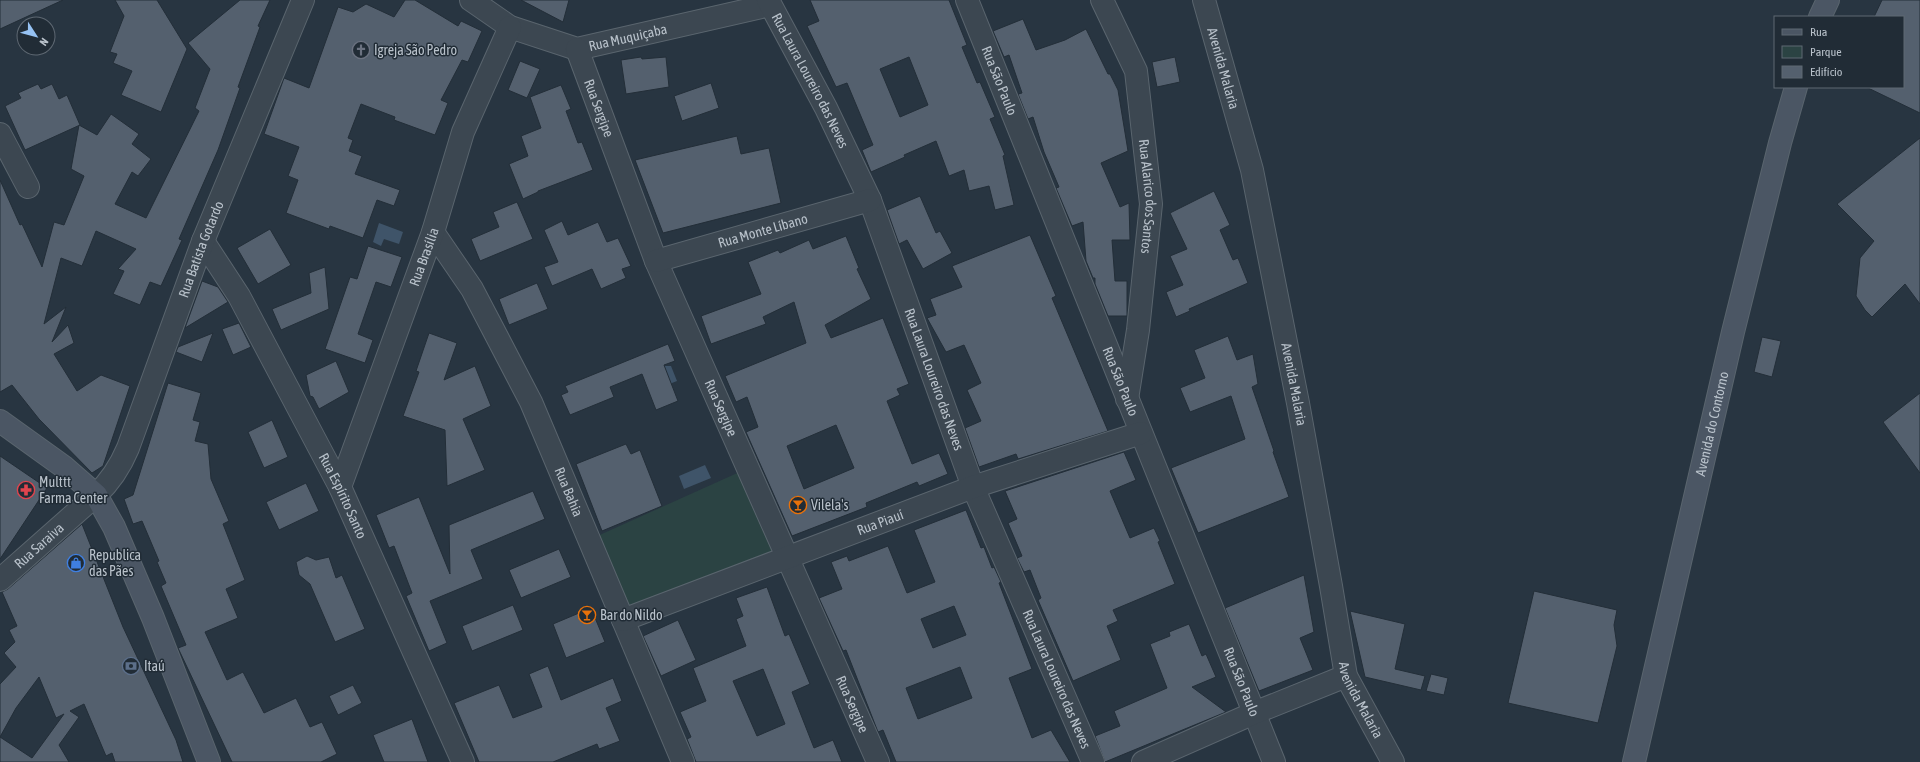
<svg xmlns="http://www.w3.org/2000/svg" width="1920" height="762" font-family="'Asap Condensed',sans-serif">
	<rect width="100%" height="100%" fill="#283541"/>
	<polygon fill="#2b4343" points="744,470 783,554 626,615 593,538"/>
	<g fill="#3f5469">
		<polygon points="379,223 403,232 399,244 384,239 381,246 373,242"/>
		<polygon points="665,366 671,366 677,381 649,392 660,370"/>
		<polygon points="705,465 711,478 684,489 679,476"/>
	</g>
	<g fill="#54606e" stroke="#232e38" fill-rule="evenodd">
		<polygon points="0,0 63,0 0,29"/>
		<polygon points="115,0 157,0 187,49 161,112 121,95 132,71 113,63 117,54 110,52 124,16"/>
		<polygon points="240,0 270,0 258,26 260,27 238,87 240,88 218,150 179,239 182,240 161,286 150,282 140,305 113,294 124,271 118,269 136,249 96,231 82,266 61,258 44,324 66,307 52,342 68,325 74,343 54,354 77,391 101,375 130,386 103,466 92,473 39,419 12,385 0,392 0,180 20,225 22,224 42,267 54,222 64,225 84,176 71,169 79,125 97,135 111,114 139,134 132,144 151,159 138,176 132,172 115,204 146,218 199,111 195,108 210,69 188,43"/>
		<polygon points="405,0 415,0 458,26 461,21 482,31 468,62 462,60 441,100 448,103 435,135 394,120 395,117 361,104 348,138 353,140 349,151 362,156 355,174 400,190 394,206 377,200 363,238 330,226 329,229 286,213 298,180 288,176 299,147 264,134 284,78 309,88 338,7 353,12 366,4 394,17"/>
		<polygon points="521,0 569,0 563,22"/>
		<path d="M810,0H949L967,45L962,47L977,83L980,82L995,117L990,119L1005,155L1003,156L1014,205L995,210L989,186L969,191L964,170L949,176L936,141L904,155L905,157L871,172L862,150L873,145L847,83L836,87L807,26L819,21ZM909,57L928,105L900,117L880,69Z"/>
		<polygon points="1882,0 1920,0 1920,113 1866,87 1903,87 1903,17 1874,17"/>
		<polygon points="1023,19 1036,50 1065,40 1086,29 1108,74 1110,74 1118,90 1128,151 1101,163 1120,207 1129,203 1130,240 1112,240 1115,281 1127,281 1127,316 1108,316 1095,284 1095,278 1093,278 1086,261 1083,222 1072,226 1056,188 1059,187 1044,152 1033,117 1028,119 1018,94 1022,93 1009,55 1004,57 993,31"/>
		<polygon points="641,57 642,59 666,57 669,87 626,94 621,60"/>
		<polygon points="1175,57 1180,82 1157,87 1152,62"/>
		<polygon points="520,61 540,69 527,98 508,90"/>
		<polygon points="711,83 719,108 682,121 674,96"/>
		<polygon points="38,84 41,89 52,84 59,99 67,95 80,125 25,150 5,106 21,98 18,93"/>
		<polygon points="561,85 571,109 566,111 578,143 582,142 593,170 538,191 538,192 523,199 509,164 528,156 521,136 541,128 530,97"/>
		<polygon points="737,136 741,154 769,148 781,203 663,233 635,160"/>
		<polygon points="1920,138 1920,304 1905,284 1872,317 1865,310 1856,296 1860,258 1874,241 1837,204"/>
		<polygon points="1214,191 1230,225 1220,230 1233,260 1238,258 1248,283 1189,309 1190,311 1176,317 1166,292 1183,285 1170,256 1187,249 1170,213"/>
		<polygon points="920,196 936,233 940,231 952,253 923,269 907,240 899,244 887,210"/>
		<polygon points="517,202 533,239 480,261 471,239 499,227 493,212"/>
		<polygon points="562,221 568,235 598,222 607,242 618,238 631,266 622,269 626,278 601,289 592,269 552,286 544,267 558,262 544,230"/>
		<polygon points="270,229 291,265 258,284 237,248"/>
		<polygon points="1030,235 1056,296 1052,298 1108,431 1018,459 1016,454 979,467 965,428 981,421 967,390 981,383 964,345 946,352 927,318 936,315 930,299 962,287 952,266"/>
		<path d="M846,236L859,268L857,269L871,299L825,325L831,338L883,318L909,384L897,389L900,395L887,401L912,464L939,453L948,474L919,486L917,482L866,503L867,507L792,536L746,432L758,427L747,397L736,402L725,376L806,343L794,302L763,317L766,324L711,344L701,316L761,294L748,262L778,250L780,253L809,240L813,249ZM836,425L854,468L804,489L787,446Z"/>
		<polygon points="368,246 402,257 391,287 376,282 358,334 373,340 365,363 325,349 350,277 357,279"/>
		<polygon points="325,267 329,309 281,330 272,309 311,293 309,273"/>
		<polygon points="202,281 218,287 228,302 185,328"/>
		<polygon points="537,283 548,309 509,325 499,299"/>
		<polygon points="239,323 251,347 233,355 222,329"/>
		<polygon points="213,333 202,362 176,352 178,347"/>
		<polygon points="429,333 457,343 444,380 475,366 491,406 463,419 485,470 447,486 445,430 403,416 419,372 416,371"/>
		<polygon points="1228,336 1237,360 1253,354 1258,384 1252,387 1274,451 1273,452 1289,497 1198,533 1171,468 1245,439 1231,396 1190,412 1180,388 1205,378 1194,350"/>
		<polygon points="1762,337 1781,341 1772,377 1754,372"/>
		<polygon points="668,344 675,361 664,365 678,401 656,410 642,374 610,387 614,397 570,415 561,395 568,392 565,386"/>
		<polygon points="336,361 349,392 319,409 313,397 310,396 306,375"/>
		<polygon points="168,383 201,393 193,420 200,422 195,441 208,444 211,479 229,521 223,524 245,580 226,589 238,618 205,632 227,680 243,672 264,713 296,698 310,727 322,722 337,754 321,762 232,762 178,648 186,645 161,586 166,583 157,562 159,561 142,521 133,524 124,499 133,495"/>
		<polygon points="1920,393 1920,473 1883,422"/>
		<polygon points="272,420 288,457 264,468 248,432"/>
		<polygon points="626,444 631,454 640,450 662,506 602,531 576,464"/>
		<polygon points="1124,452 1136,480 1110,491 1130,538 1154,528 1160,541 1158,542 1175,584 1113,610 1118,621 1107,626 1121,660 1073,681 1038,600 1041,598 1030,570 1024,572 1017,558 1022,556 1008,523 1017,519 1005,491"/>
		<polygon points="0,456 47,488 0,559"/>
		<polygon points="306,483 319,511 279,530 266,502"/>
		<polygon points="533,491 545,519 471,550 483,579 430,601 447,643 429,651 406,596 412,593 394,546 389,548 376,515 419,497 450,574 449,525"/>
		<path d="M966,510L981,548L984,547L992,568L994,567L1001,582L999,583L1032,669L1009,678L1032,738L1051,730L1070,762H896L883,730L878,732L846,650L843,651L819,598L842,589L831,562L847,556L849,561L888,546L907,593L935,582L914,530ZM954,606L966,635L933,648L921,619ZM960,667L972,698L918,719L906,688Z"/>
		<polygon points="82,524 123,627 176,740 183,762 115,762 112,753 106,756 84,704 70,711 79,717 59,745 69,762 0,762 0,737 32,758 64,714 56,718 39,677 16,708 0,737 0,684 16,667 4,653 15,642 9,630 17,626 2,592 8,589"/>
		<polygon points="559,549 571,577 521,598 509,570"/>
		<polygon points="307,556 316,560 329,557 336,578 342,575 365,629 335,642 310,584 299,575 296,562"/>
		<polygon points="1304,575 1314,632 1300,638 1313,670 1259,691 1225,608"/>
		<path d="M767,587L785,636L789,634L810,684L792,692L814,748L833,740L842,762H696L687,739L691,737L680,712L706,701L693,668L746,646L736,619L743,616L736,598ZM763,669L785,724L757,736L733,681Z"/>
		<polygon points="1534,591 1617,610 1614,625 1617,646 1598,723 1508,703"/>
		<polygon points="513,605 523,630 472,651 462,626"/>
		<polygon points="591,608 605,642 566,658 553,624"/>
		<polygon points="1350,611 1405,624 1395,669 1425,676 1421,690 1365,677"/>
		<polygon points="678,620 696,660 661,676 643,636"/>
		<polygon points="1189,624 1202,656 1206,654 1216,677 1192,687 1226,712 1105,762 1095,736 1120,726 1114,711 1167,688 1150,644 1170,636 1169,632"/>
		<polygon points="548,666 561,700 613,678 622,701 606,708 620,741 599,749 597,744 553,762 479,762 454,703 499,685 513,718 542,707 529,674"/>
		<polygon points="1431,674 1448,678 1444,695 1426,691"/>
		<polygon points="353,685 362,703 338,715 329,696"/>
		<polygon points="412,719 428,762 384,762 373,735"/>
	</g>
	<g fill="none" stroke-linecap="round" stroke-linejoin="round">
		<defs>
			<g id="minor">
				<path id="s1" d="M471,0L510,27L577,49L770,5"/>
				<path id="s2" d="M768,0L826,108L870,200L973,487L1093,762"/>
				<path id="s3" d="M967,0L1274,762"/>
				<path id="s4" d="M1102,0L1136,71L1151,204L1138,330L1127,399"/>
				<path id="s5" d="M1204,0L1252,170L1298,403L1331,586L1346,676L1393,762"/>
				<path id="s6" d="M577,49L656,261L878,762"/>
				<polyline points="0,134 28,187"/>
				<path id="s7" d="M433,232L472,289L531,402L683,762"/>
				<path id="s8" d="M203,241L239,296L340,487L463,762"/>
				<path id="s9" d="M656,261L870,200"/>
				<path id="s10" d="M340,487L433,232L463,132L510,27"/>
				<path id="s11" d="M96,495C111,481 120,467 128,448L203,241L303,0"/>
				<path id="s12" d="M623,620L973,487L1141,433"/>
				<polyline points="1143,762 1254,713 1346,676"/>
			</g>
			<g id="tertiary">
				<path id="s13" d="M0,580L96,495"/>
			</g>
			<g id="secondary">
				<polyline points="1820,17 1828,0"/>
				<polyline points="0,421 64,467 96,495 114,527 153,618 209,762"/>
				<path id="s14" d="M1634,762L1733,332L1780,143L1796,87"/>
			</g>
		</defs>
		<use href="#minor" stroke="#5a656e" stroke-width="24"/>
		<use href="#tertiary" stroke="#5a656e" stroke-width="24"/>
		<use href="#secondary" stroke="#5a656e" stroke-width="24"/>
		<use href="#minor" stroke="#3c4751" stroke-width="22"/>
		<use href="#tertiary" stroke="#3c4751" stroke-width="22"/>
		<use href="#secondary" stroke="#4b5664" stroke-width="22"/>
	</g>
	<defs>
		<symbol id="church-ring" viewBox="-11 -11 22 22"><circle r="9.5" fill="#212c36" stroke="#6b7280" stroke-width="1.5"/><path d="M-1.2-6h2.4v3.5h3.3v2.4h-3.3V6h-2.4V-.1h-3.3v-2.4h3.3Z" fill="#6b7280"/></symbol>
		<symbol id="pharmacy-ring" viewBox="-11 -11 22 22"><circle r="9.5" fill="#212c36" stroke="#e0444e" stroke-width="1.5"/><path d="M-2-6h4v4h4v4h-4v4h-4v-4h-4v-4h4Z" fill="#e0444e"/></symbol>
		<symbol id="bar-ring" viewBox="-11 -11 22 22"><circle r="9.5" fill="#212c36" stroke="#e8710a" stroke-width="1.5"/><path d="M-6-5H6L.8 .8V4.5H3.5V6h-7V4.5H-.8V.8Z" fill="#e8710a"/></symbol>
		<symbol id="shop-ring" viewBox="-11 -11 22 22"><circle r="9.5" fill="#212c36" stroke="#3f7fe0" stroke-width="1.5"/><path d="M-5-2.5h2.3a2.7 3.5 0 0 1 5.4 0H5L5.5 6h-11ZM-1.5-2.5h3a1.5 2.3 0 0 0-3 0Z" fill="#3f7fe0"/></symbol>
		<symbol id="bank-ring" viewBox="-11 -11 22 22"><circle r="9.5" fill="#212c36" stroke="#5c6f8a" stroke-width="1.5"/><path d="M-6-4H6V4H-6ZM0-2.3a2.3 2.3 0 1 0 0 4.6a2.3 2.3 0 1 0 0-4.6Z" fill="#5c6f8a"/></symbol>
	</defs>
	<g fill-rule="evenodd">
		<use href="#church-ring" x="351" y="40" width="20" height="20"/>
		<use href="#pharmacy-ring" x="16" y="480" width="20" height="20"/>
		<use href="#bar-ring" x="788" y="495" width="20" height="20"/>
		<use href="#shop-ring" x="66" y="553" width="20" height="20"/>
		<use href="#bar-ring" x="577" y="605" width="20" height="20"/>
		<use href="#bank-ring" x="121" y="656" width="20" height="20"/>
	</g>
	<g text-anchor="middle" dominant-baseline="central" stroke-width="3" stroke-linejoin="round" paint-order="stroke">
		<g font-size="14" fill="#b9c2cb" stroke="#212c36">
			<text stroke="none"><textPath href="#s1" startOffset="170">Rua Muquiçaba</textPath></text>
			<text stroke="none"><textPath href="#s5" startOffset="71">Avenida Malaria</textPath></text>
			<text stroke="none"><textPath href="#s2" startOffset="91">Rua Laura Loureiro das Neves</textPath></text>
			<text stroke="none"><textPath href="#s3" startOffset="87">Rua São Paulo</textPath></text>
			<text stroke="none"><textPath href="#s6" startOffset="63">Rua Sergipe</textPath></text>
			<text stroke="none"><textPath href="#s4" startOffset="205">Rua Alarico dos Santos</textPath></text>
			<text stroke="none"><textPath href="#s9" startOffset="111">Rua Monte Líbano</textPath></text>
			<text stroke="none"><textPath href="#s11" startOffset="269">Rua Batista Gotardo</textPath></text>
			<text stroke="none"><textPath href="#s10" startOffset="245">Rua Brasília</textPath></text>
			<text stroke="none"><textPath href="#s2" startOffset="415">Rua Laura Loureiro das Neves</textPath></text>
			<text stroke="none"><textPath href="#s3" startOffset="411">Rua São Paulo</textPath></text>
			<text stroke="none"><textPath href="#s5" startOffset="395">Avenida Malaria</textPath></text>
			<text stroke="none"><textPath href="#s6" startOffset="387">Rua Sergipe</textPath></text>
			<text stroke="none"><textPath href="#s14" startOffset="347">Avenida do Contorno</textPath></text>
			<text stroke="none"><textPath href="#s7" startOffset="294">Rua Bahia</textPath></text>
			<text stroke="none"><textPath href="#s8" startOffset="291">Rua Espírito Santo</textPath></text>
			<text stroke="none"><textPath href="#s12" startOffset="275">Rua Piauí</textPath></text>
			<text stroke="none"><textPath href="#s13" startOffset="52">Rua Saraiva</textPath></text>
			<text stroke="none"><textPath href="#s2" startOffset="739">Rua Laura Loureiro das Neves</textPath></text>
			<text stroke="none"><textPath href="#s3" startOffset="735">Rua São Paulo</textPath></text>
			<text stroke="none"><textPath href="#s5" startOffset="719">Avenida Malaria</textPath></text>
			<text stroke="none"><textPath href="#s6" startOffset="711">Rua Sergipe</textPath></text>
		</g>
		<g font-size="14" fill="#b9c2cb" stroke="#212c36" text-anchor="start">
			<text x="374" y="50">Igreja São Pedro</text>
			<text x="39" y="482">Multtt<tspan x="39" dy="16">Farma Center</tspan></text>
			<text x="811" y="505">Vilela's</text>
			<text x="89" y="555">Republica<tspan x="89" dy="16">das Pães</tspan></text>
			<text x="600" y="615">Bar do Nildo</text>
			<text x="144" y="666">Itaú</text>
		</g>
	</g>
	<rect x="1774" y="16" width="130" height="72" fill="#212c36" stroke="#5e6872"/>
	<rect x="1782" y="29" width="20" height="6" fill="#4b5664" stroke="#5e6872"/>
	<text x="1810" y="36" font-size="12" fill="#b9c2cb">Rua</text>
	<rect x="1782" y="46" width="20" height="12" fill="#2b4343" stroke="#5e6872"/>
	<text x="1810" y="56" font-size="12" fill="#b9c2cb">Parque</text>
	<rect x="1782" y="66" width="20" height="12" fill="#54606e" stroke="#5e6872"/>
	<text x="1810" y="76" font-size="12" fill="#b9c2cb">Edifício</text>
	<g transform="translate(36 36) rotate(126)"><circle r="19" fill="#212c36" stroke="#5e6872"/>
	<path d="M0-3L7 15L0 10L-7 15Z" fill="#96c2f3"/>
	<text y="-6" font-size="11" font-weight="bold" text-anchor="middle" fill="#b9c2cb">N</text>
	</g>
</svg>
